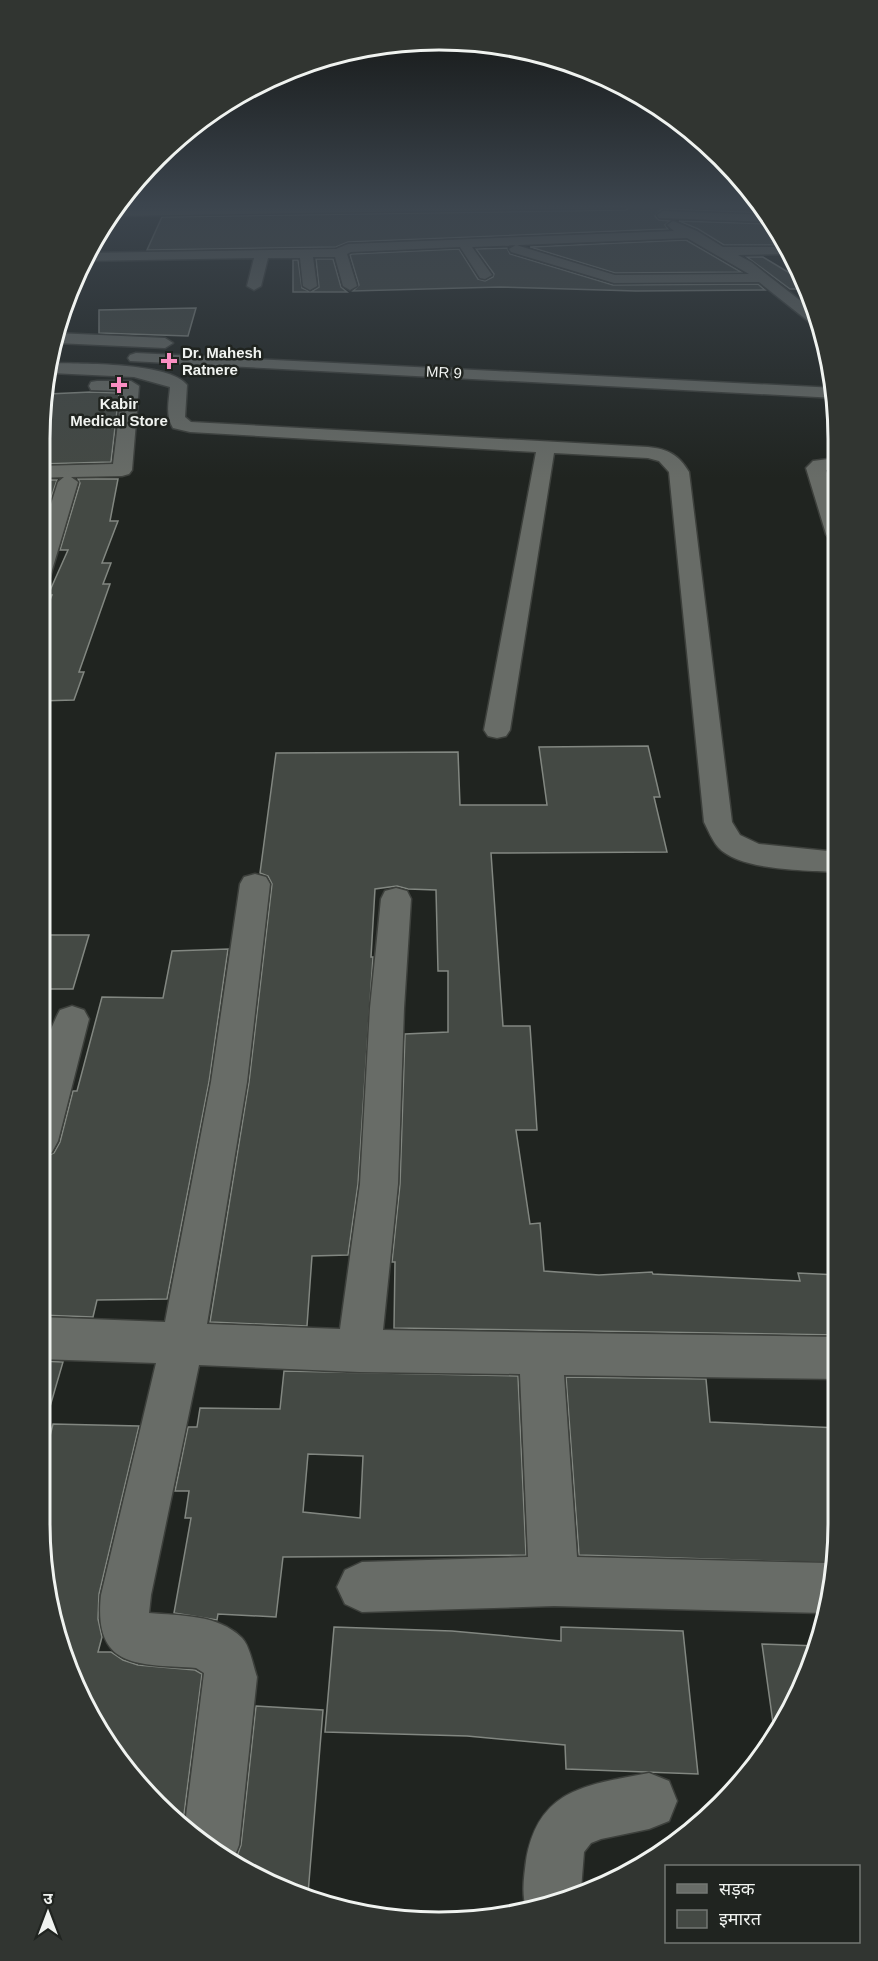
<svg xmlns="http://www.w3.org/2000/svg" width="878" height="1961" font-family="Helvetica,'Noto Sans Devanagari',sans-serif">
	<rect width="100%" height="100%" fill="#202420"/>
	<g fill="#444944" stroke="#828781" stroke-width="1.5" fill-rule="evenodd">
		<polygon points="634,204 762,205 766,213 662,209 655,216 659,220 670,221 665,225 668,229 348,242 336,247 147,250 162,217 626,210"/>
		<polygon points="679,221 773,224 782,240 772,242 778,245 724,245 698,229"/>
		<polygon points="686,240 741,272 615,273 530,247"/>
		<polygon points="507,248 510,254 613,285 758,284 765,290 636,291 500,287 353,291 359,285 350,255 352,254 459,249 478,279 485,281 493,277 494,274 476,249"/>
		<polygon points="747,257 763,257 808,284 809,289 790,289"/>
		<polygon points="316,259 333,259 341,287 347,292 293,292 293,260 298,260 302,288 311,292 319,287"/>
		<polygon points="196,308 188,336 99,333 99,310"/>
		<polygon points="91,392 119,393 111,462 39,464 39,439 48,394"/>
		<polygon points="78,479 118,479 110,521 118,521 102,563 111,563 103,584 110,584 79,672 84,672 74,700 39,701 39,626 52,595 48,595 68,550 60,550 80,483"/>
		<polygon points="39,480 57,480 39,535"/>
		<polygon points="648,746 660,797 654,797 667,852 491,853 503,1026 530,1026 537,1130 516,1130 530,1224 540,1223 544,1271 599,1275 652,1272 653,1274 800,1281 798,1273 838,1275 838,1335 394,1328 395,1262 392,1262 400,1184 405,1034 448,1032 448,971 438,971 436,890 408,889 397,886 375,889 371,957 373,957 358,1184 348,1255 312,1256 307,1326 210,1322 249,1082 272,884 268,876 260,873 276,753 458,752 460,805 547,805 539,747"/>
		<polygon points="39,935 89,935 73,989 39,989"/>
		<polygon points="228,949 209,1082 167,1299 97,1300 93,1317 39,1315 39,1191 49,1155 54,1153 60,1142 73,1091 77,1091 102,997 163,998 172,951"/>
		<polygon points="39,1361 63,1362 47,1417 39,1416"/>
		<path d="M284,1371L518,1376L526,1555L283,1557L276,1617L218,1614L217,1620L174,1613L191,1518H185L189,1491H175L188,1427H197L200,1408L280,1409ZM308,1454L363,1456L360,1518L303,1512Z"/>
		<polygon points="566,1377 706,1379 710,1422 839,1428 839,1522 832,1563 579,1555"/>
		<polygon points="53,1424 139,1426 99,1594 98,1619 102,1637 98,1652 111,1652 123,1660 138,1665 195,1670 202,1674 183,1822 138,1785 93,1722 60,1651 39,1522 39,1480"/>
		<polygon points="334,1627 452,1631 561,1641 561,1627 683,1631 698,1774 566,1769 565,1745 467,1736 325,1732"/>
		<polygon points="762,1644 818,1646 786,1722 775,1737"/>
		<polygon points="256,1706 323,1710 308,1894 239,1869 234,1864 241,1845"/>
	</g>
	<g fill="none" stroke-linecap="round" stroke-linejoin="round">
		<defs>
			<g id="minor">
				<polygon points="423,204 632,204 626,208 109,216 114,209"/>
				<polygon points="663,211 768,215 772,222 659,218 657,215"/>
				<polygon points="673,221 697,231 723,247 786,247 790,254 738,255 751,262 816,313 819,326 813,325 759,282 614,283 511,252 509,249 516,245 615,275 749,274 687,238 472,247 492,275 485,279 480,278 460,247 351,252 347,254 357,286 350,290 343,286 335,257 313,257 317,286 310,290 303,286 300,258 268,258 261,286 254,290 247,286 254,258 83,261 86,253 336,249 348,244 674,231 667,225"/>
				<polygon points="56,333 165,338 173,343 165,348 56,343"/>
				<polygon points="136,353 836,388 836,398 130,361 128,358 130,355"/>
				<path d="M52,363C80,364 170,362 187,385L185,417L191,422L648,447C668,449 679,455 689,472L732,822L740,835L759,844L837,852V872C807,870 739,871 718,847C712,840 708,830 704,822L669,472L659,461L648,458L554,453L510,730L506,736L497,738L488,736L484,730L536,452L190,432L173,428C165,415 169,401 170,387L134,377L51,373Z"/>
				<polygon points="97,381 131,381 139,386 132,470 129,474 122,476 71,477 78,482 50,577 47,582 39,584 39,542 58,482 64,477 39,478 39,466 113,464 122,391 91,390 89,386 91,382"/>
				<polygon points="836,458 836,470 826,470 836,501 836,540 829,538 826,534 806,468 813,461"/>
				<path d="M255,874L266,877L270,884L247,1082L207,1324L340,1329L360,1184L370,1008L381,899L385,891L396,888L407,891L411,899L404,1008L398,1184L383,1330L838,1337L839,1379L564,1375L577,1557L828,1563L832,1565L824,1613L554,1606L362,1612L345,1604L337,1587L345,1570L362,1562L528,1557L520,1374L359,1372L199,1365L151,1595L149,1613C181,1616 218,1614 242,1638C250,1646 253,1666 257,1677L239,1845L232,1863L185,1824L204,1673L196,1668C139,1664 93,1670 101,1595L156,1363L39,1359V1317L165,1322L211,1082L240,884L244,877Z"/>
				<path d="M72,1006L84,1010L89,1019L58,1141L52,1152L39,1157C39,1107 35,1055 60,1010Z"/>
				<path d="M649,1773L669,1781L677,1801L669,1821L649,1829L601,1839L591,1843L584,1852L581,1890L527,1911C521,1895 524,1877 526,1861C538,1788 587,1785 649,1773Z"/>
			</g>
		</defs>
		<use href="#minor" stroke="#3d403c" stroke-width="3"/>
		<use href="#minor" fill="#686c67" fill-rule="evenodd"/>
	</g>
	<linearGradient id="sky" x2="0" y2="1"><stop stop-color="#121412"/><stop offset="0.43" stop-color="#3c454e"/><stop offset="1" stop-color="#3c454e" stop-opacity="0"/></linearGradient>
	<rect width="878" height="478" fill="url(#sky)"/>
	<g fill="#fb8fc3" stroke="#202420" stroke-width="2">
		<path d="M166 352h6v6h6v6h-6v6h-6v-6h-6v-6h6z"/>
		<path d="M116 376h6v6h6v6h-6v6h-6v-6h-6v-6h6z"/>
	</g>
	<g text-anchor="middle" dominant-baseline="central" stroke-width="5" stroke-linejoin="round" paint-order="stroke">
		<g font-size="15" font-weight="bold" fill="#f0f3f0" stroke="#202420" text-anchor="start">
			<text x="182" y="352">Dr. Mahesh<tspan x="182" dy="17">Ratnere</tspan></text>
			<text x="119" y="403" text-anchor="middle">Kabir<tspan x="119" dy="17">Medical Store</tspan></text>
		</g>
		<g font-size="15" fill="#f0f3f0" stroke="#202420">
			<text transform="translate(444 372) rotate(3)">MR 9</text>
		</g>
	</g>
	<path d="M0 0H878V1961H0ZM439 50H439A389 389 0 0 1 828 439V1523A389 389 0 0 1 439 1912H439A389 389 0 0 1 50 1523V439A389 389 0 0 1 439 50Z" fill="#313531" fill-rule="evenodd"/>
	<path fill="none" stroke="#f0f3f0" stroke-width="3" d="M439 50H439A389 389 0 0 1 828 439V1523A389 389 0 0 1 439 1912H439A389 389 0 0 1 50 1523V439A389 389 0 0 1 439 50Z"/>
	<rect x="665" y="1865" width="195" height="78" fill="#202420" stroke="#737773" stroke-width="1.5"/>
	<rect x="677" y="1884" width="30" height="9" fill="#686c67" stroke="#737773" stroke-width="1.5"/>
	<text x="719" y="1895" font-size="18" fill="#f0f3f0">सड़क</text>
	<rect x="677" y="1910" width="30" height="18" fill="#444944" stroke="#737773" stroke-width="1.5"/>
	<text x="719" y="1925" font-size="18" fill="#f0f3f0">इमारत</text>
	<g transform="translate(48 1913)" stroke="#202420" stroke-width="4.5" paint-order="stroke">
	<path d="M0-4.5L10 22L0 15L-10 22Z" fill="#f0f3f0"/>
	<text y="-9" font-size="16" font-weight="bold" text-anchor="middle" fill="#f0f3f0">उ</text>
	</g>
</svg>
